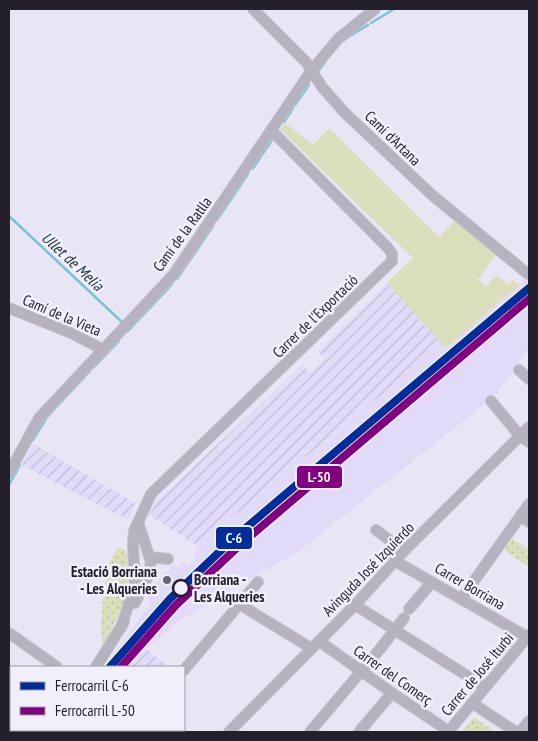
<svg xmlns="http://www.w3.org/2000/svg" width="538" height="741" font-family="'PT Sans Narrow',sans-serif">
	<defs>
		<pattern id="industrial-furrows" width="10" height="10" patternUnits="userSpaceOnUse" patternTransform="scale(1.25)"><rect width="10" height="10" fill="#e1dbf8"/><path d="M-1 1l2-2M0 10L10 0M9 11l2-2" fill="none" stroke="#c1bcd5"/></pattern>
		<pattern id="park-dots" width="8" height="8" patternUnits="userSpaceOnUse" patternTransform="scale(1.25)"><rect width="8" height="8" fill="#dbdebb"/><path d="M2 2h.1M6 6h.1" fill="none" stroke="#bcbea1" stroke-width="1.8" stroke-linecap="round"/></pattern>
	</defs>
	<rect width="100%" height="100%" fill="#e8e5f4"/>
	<polygon fill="#e1dbf8" points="527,278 529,278 529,348 496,395 302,549 180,620 146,649 144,647 125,667 104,667 150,604 147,592 174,564 178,567 184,561 189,565 196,557 194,554 201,548 197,546 443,344 447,347"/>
	<g fill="url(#industrial-furrows)">
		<polygon points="387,283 443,344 197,546 149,515 157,501 302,365 310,373 325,360 318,351"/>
		<polygon points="33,444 135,503 128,520 22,465"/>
		<polygon points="144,647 146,649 169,667 125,667"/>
		<polygon points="83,730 143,730 141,732 81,732"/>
	</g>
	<polygon fill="#dbdebb" points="285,123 313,145 329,128 439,237 455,221 497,254 478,279 465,268 486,287 494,277 496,278 498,276 509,285 513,280 520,286 502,299 495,294 501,300 446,348 387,283 413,258 280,129"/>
	<g fill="url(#park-dots)">
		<polygon points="513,539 529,550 529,567 504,550"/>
		<path d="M120,547L126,551L131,586L111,631L104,643L102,642C100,622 103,558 120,547Z"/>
		<polygon points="474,717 495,732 465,732 463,731"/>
	</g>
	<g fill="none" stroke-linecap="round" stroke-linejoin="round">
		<g stroke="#77c4d5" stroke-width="2.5">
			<polyline points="371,23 394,9"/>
			<polyline points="345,39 368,25"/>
			<polyline points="317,73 325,62"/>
			<polyline points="295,105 309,85"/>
			<polyline points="284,122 293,108"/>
			<polyline points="253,168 272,140"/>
			<polyline points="238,189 248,174"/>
			<polyline points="9,216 123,323"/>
			<polyline points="217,220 238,189"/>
			<polyline points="188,263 213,226"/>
			<polyline points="177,279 187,264"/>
			<polyline points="164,293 172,284"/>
			<polyline points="127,332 163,294"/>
			<polyline points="93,368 119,341"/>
			<polyline points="33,440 47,417 90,371"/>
			<polyline points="9,485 20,465"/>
		</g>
		<defs>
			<g id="minor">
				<polyline points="253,9 306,62 322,87 345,113 432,195 528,274"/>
				<polyline points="9,308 71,333 104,350"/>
				<polyline points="519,370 529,379"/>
				<polyline points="491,401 520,436 529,442"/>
				<polyline points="9,473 39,418 174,274 311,71 338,39 375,9"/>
				<polyline points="520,516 529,522"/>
				<polyline points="376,530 404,551"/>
				<polyline points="150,557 168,559"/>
				<polyline points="395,561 529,638"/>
				<polyline points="461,599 529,504"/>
				<polyline points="135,603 148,576 151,562 138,522"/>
				<polyline points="239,604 311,648"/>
				<polyline points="355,605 485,687"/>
				<polyline points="409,609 432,582"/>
				<polyline points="121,628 135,585 133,544 134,531 151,494 392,261 392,254 388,248 272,131"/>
				<polyline points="9,633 57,667"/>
				<polyline points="319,641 392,693 450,732"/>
				<polyline points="96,667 124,622"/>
				<polyline points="184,670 258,582"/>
				<polyline points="9,681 11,683"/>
				<polyline points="472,703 516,732"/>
				<polyline points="9,721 11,723"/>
				<polyline points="19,730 22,732"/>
				<polyline points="123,730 125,732"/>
				<polyline points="37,732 39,730"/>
				<polyline points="229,732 355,605 404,551 529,427"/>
				<polyline points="310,732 380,649 404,618"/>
				<polyline points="359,732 392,693"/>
				<polyline points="448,732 529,635"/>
				<polyline points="520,732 529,721"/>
			</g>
		</defs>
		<use href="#minor" stroke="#c5c3ce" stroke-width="12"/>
		<use href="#minor" stroke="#b7b2c0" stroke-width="10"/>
		<defs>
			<polyline id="rail-1" points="110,667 170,599 235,537 529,288"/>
			<polyline id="rail-2" points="121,667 176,605 241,544 529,299"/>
		</defs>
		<use href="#rail-1" stroke="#f2effc" stroke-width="11"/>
		<use href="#rail-2" stroke="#f2effc" stroke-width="11"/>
		<use href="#rail-1" stroke="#002d9a" stroke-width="8"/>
		<use href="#rail-2" stroke="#800080" stroke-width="8"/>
	</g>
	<circle fill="#686572" stroke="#f2effc" stroke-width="2" cx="167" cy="580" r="5"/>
	<circle fill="#f2effc" stroke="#23202c" stroke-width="2.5" cx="181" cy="588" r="8"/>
	<g text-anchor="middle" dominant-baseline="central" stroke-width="5" stroke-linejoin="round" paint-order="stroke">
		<g font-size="15" fill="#23202c" stroke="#f2effc">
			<text transform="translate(393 138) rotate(44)">Camí d'Artana</text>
			<text transform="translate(182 234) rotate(-54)">Camí de la Ratlla</text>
			<text transform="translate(62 315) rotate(23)">Camí de la Vieta</text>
			<text transform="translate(315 316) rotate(-44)">Carrer de l'Exportació</text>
			<text transform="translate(368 569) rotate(-46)">Avinguda José Izquierdo</text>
			<text transform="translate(470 586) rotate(30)">Carrer Borriana</text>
			<text transform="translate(477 674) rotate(-50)">Carrer de José Iturbi</text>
			<text transform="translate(393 675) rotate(35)">Carrer del Comerç</text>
		</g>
		<g font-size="15" font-weight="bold" fill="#23202c" stroke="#f2effc" text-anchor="end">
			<text x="157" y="571">Estació Borriana<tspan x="157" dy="17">- Les Alqueries</tspan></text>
		</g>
		<g font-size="15" font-weight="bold" fill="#23202c" stroke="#f2effc" text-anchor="start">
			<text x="194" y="579">Borriana -<tspan x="194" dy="17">Les Alqueries</tspan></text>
		</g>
		<g font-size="16" font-style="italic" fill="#213a3e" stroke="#f2effc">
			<text transform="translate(73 261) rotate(43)">Ullet de Melia</text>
		</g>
	</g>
	<g stroke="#f2effc" stroke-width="2">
		<rect x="296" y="465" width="47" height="24" rx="5" fill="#800080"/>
		<rect x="215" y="526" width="38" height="24" rx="5" fill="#002d9a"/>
	</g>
	<g font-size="14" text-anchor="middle" font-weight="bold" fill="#fff">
		<text x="319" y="482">L-50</text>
		<text x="234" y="543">C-6</text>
	</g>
	<rect width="538" height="741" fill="none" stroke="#23202c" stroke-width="20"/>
	<rect x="10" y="666" width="175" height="65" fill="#f2effc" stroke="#9f9ca9"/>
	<rect x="20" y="682" width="25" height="8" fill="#002d9a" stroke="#9f9ca9"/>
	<text x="55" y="691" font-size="15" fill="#23202c">Ferrocarril C-6</text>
	<rect x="20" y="707" width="25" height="8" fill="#800080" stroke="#9f9ca9"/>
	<text x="55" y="716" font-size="15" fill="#23202c">Ferrocarril L-50</text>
</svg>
